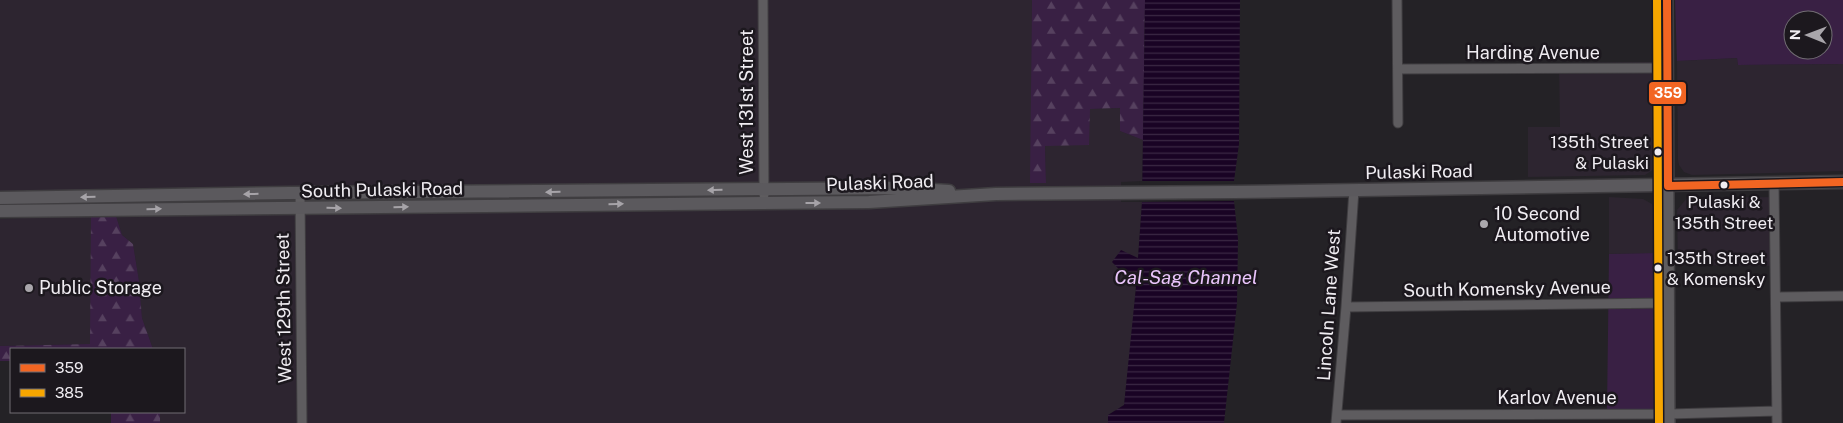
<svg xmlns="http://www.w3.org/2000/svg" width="1843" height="423" font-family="'Public Sans',sans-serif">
<defs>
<pattern id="forest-firs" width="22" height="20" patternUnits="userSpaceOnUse" patternTransform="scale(1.25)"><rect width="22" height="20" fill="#392044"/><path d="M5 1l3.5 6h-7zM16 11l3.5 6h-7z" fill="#56415f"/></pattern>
<pattern id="water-rules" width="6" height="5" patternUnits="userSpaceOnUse" patternTransform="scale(1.25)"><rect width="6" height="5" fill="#190324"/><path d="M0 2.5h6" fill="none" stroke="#3b2844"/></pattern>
</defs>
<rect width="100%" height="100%" fill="#242226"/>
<path fill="#2d2530" d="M0,0H1032L1031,183H1046L1045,145L1090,109L1121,108L1120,131L1143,140L1142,181L1121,182V202H1142L1132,337L1124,405L1108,415V423H160V412H184V349H153L142,318L139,281L133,244L122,235L116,216H91V344L0,346V219L70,216H65L64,191L0,192Z
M1737,58L1738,65L1843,64V171L1692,175L1684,172L1679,165L1678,160L1677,61Z
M1654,62V169L1645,175L1528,177V127H1560L1559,63Z
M1609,197L1643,199L1652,204L1656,212L1654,253L1609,254Z
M1779,197L1780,266L1678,265L1677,210L1687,198Z"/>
<path fill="#392044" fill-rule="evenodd" d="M1675,0H1843V64L1738,65L1737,58L1677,61ZM1793,20H1823V50H1793Z
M1654,253L1658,407L1651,410L1607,409L1609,254Z"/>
<path fill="url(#forest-firs)" d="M1032,0H1145L1143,140L1120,131V108L1090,109L1089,145L1045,146L1046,183H1030Z
M91,216H116L122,235L133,244L139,281L142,318L153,349H11V361H0V346L90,344Z
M111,412H160V423H111Z"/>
<path fill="url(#water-rules)" d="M1145,0H1240L1239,144L1234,181V201L1238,239L1237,303L1224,423H1108V415L1124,405L1136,287L1112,262L1121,250L1138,258L1142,202Z"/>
<path fill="#242226" d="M1140,181H1234V201L1139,202Z"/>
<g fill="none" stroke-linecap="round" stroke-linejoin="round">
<g stroke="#3f3d40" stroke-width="11">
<path id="minor" d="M763,0L764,195
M1397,0L1398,123
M1398,69L1667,68
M1774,184L1777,423
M300,193L302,423
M1776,297L1843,296
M1346,307L1669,303
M1337,415L1669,414L1777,411
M1336,423L1346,307L1354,190"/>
</g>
<g stroke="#3f3d40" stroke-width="14">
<path id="tertiary" d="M1667,0L1669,423"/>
</g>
<g stroke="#3f3d40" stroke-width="15">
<path id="secondary" d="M0,198L290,193L900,188L949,191
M0,211L869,202L996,194L1234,192L1843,182"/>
</g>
<use href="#minor" stroke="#5e5c5f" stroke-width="9"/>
<use href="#tertiary" stroke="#5e5c5f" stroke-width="11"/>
<use href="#secondary" stroke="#5b595d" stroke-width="12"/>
<g stroke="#1c181e" stroke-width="11">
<path id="bus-1" d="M1667,0L1668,186
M1668,186L1843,182"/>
</g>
<g stroke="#1c181e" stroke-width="11">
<path id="bus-2" d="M1657,0L1659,423"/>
</g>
<use href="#bus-1" stroke="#f26522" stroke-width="8"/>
<use href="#bus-2" stroke="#f7a600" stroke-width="8"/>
</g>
<defs><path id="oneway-solid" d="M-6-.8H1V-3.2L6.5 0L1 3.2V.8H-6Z" transform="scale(1.25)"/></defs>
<g fill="#a6a3a8">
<use href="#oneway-solid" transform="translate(715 190) rotate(179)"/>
<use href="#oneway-solid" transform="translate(553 192) rotate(179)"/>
<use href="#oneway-solid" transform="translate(251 194) rotate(179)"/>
<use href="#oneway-solid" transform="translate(88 197) rotate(179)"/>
<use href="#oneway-solid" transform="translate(813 203)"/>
<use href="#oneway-solid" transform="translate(616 204) rotate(-1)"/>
<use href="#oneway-solid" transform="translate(401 207) rotate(-1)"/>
<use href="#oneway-solid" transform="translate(334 208) rotate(1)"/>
<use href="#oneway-solid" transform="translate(154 209) rotate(-1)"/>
</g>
<g fill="#f0edf2" stroke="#1c181e" stroke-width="2">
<circle cx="1658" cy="152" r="4.5"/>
<circle cx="1724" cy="185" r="4.5"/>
<circle cx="1658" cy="268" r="4.5"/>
</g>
<g fill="#a9a6ab" stroke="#1c181e" stroke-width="2">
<circle cx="1484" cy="224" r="5"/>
<circle cx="29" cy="288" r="5"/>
</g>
<g text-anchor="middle" stroke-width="5" stroke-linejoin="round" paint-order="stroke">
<g font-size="17" fill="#f0edf2" stroke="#1c181e" text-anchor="end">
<text x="1649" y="148">135th Street<tspan x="1649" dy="21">&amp; Pulaski</tspan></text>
<text x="1724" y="208" text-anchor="middle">Pulaski &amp;<tspan x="1724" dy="21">135th Street</tspan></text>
<text x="1667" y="264" text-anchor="start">135th Street<tspan x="1667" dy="21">&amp; Komensky</tspan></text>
</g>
<g font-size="18" fill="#f0edf2" stroke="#1c181e">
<text x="1533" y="59">Harding Avenue</text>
<text transform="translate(747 102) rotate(-90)" y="6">West 131st Street</text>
<text transform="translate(1419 172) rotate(-1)" y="6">Pulaski Road</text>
<text transform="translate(880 183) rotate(-2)" y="6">Pulaski Road</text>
<text transform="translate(382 190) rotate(-1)" y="6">South Pulaski Road</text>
<text transform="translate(1507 289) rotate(-1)" y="6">South Komensky Avenue</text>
<text transform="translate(1329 305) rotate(-86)" y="6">Lincoln Lane West</text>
<text transform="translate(284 308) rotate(-91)" y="6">West 129th Street</text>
<text x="1557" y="404">Karlov Avenue</text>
</g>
<g font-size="18" fill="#f0edf2" stroke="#1c181e" text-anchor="start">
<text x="1494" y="220">10 Second<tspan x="1494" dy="21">Automotive</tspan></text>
<text x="39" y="294">Public Storage</text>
</g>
<g font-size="19" font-style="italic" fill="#eac5fc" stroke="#1c181e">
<text x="1186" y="284">Cal-Sag Channel</text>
</g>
</g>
<rect stroke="#1c181e" stroke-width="2" x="1648" y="81" width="39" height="24" rx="5" fill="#f26522"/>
<g font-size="14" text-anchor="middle" font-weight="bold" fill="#fff">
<text x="1668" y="98">359</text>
</g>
<rect x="10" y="348" width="175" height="65" fill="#1c181e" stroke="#716d73"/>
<rect x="20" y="364" width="25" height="8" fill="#f26522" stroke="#716d73"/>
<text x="55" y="373" font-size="15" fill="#f0edf2">359</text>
<rect x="20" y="389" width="25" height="8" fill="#f7a600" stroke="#716d73"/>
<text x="55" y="398" font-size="15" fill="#f0edf2">385</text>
<g transform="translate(1808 35) rotate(271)"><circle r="24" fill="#1c181e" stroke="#716d73"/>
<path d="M0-4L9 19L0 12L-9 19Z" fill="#a9a6ab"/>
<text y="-8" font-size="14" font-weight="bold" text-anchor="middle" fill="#f0edf2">N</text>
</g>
</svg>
